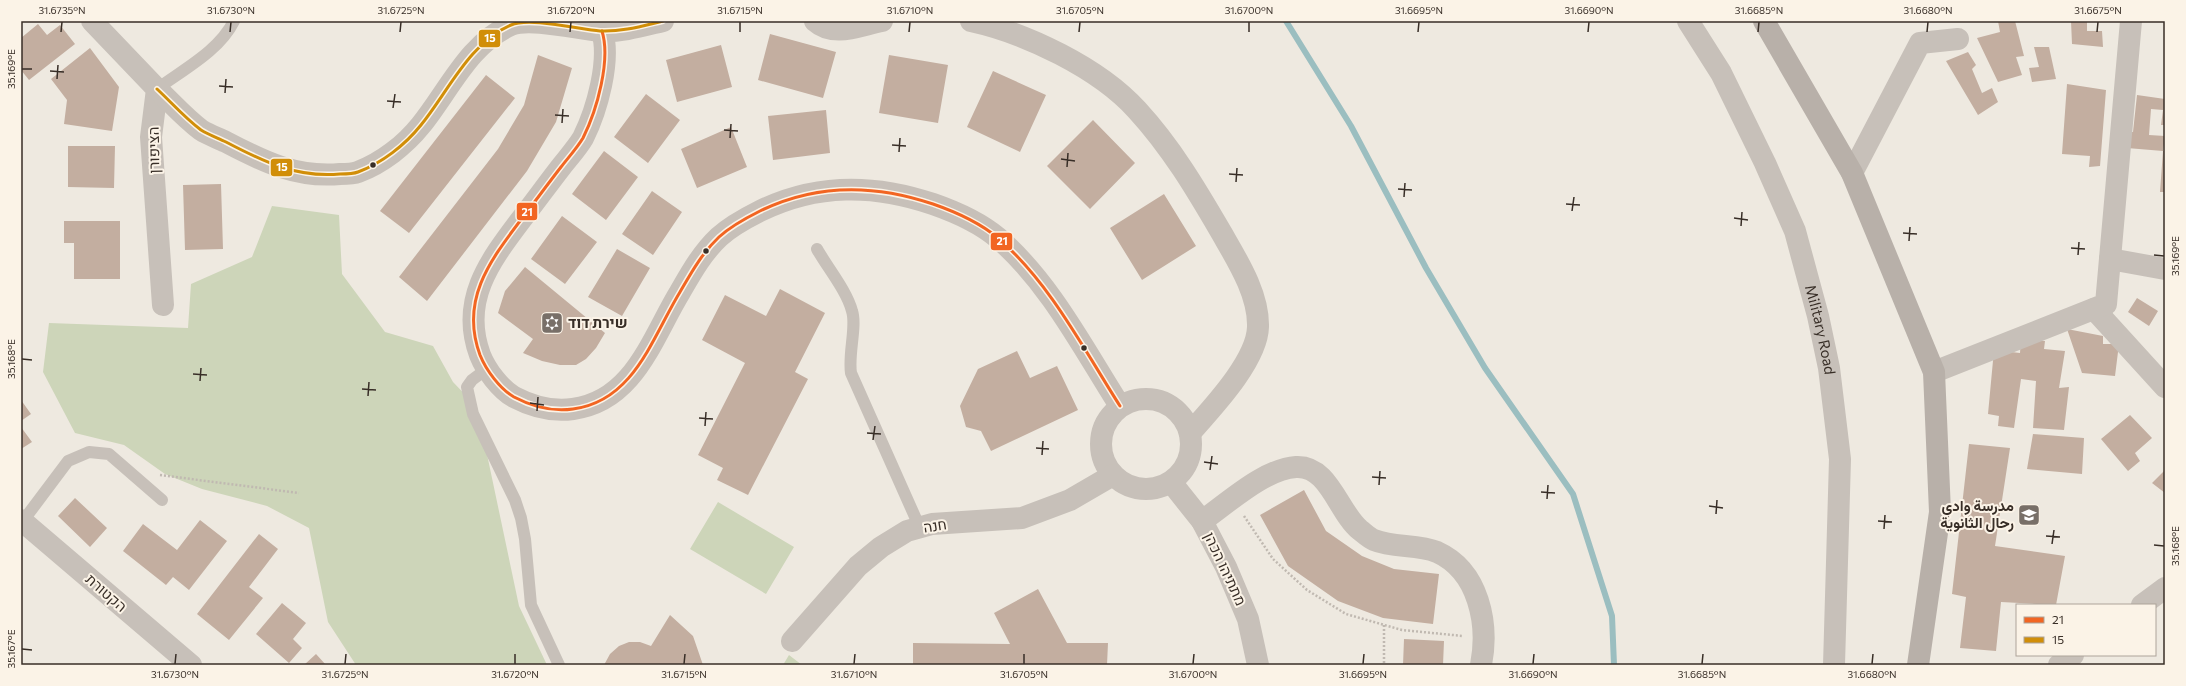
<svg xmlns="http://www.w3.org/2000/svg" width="2186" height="686" font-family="Commissioner,Vazirmatn,Heebo,sans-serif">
<rect width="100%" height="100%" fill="#eee9e0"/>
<path fill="#cdd5b9" d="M272,206L339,215L342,274L385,332L433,346L453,382L477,407L519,606L547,665H356L328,622L309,528L267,506L202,489L165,474L124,445L75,433L43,372L49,323L188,328L191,284L252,257Z
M718,502L794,547L766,594L690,549Z
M789,655L802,665H783Z"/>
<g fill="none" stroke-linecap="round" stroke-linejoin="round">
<path stroke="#9bbec0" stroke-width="6" d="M1286,21L1351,126L1426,268L1485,368L1573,494L1612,616L1614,665"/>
</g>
<path fill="#c3aea0" d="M1998,21H2015L2024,56L2016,57L2022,75L1998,82L1977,38L2000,32Z
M2071,21H2087V31H2102L2103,47L2072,44Z
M38,24L47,35L60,25L75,44L29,80L21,70V38Z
M770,34L836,52L823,98L758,80Z
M721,45L732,87L677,102L666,60Z
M2034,47H2049L2056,79L2032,82L2029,68L2039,67Z
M90,48L119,87L112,131L64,124L67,100L51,79Z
M1968,52L1976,65L1972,69L1982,93L1992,88L1998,102L1978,115L1946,61Z
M538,55L572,68L556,122L527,171L427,301L399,277L498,149L524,105Z
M889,55L948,65L938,123L879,113Z
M993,71L1046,95L1020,152L967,127Z
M486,75L515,98L409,233L380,211Z
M2067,84L2106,90L2100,166L2089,167L2090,156L2062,154Z
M646,94L680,120L648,163L614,137Z
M2137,95L2165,99V125H2161L2163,110L2151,109L2149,135L2165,136L2163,151L2127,148V132H2133Z
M826,110L830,153L773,160L768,116Z
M1093,120L1135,163L1090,209L1047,166Z
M731,127L747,167L697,188L681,149Z
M68,146H115L114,188L68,187Z
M604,151L638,177L606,220L572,194Z
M2163,151H2165V192H2160Z
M221,184L223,249L185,250L183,185Z
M652,191L682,212L653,255L622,234Z
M1164,194L1196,246L1142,280L1110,228Z
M562,216L597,242L565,284L531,259Z
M64,221H120V279H74V243H64Z
M617,249L650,268L622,316L588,297Z
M525,267L605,333L596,348L586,359L576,365H560L542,361L523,353L533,339L498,313L505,291Z
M780,289L825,313L795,372L808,379L748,495L717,480L723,468L698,455L745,363L702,340L725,295L766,316Z
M2137,298L2158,311L2149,326L2128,312Z
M2067,329L2103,336V344H2119L2115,376L2082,373Z
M2021,339L2045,341L2044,349L2065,351L2059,388L2069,387L2064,430L2033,428L2036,381L2021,379L2014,428L1998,426L1999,416L1988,414L1994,350L2020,353Z
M1017,351L1030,378L1057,366L1078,410L991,451L981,431L966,427L960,406L978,369Z
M21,400L31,414L21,421Z
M2130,415L2152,438L2135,453L2140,461L2128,471L2101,439Z
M21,427L32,442L21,449Z
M2033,434L2084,438L2082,474L2027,469Z
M1969,444L2010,448L1995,546L2065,556L2056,605L2001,602L1996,651L1960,648L1966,597L1952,594Z
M2165,470V493L2152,483Z
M1304,490L1326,531L1362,556L1394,569L1439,574L1433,624L1383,618L1338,601L1288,566L1260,515Z
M75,498L107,528L90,547L58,516Z
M200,520L227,541L189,590L173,577L166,585L123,551L143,524L177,550Z
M259,534L278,549L249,587L263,598L229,640L197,614Z
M1038,589L1067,643H1108L1107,665H913V643L1010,644L994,613Z
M282,603L306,623L293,639L302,648L289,663L256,634Z
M670,615L693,636L703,665H604L610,654L619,646L629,642H640L651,646Z
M1404,639L1444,641L1443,665H1403Z
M316,654L326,665H304Z"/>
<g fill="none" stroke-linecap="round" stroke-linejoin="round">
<path stroke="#c0b9b1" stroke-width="2.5" stroke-dasharray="2 2" stroke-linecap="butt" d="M160,475L299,493
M1244,516L1273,559L1307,590L1346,614L1402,630L1463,636
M1384,625V665"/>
<path stroke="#c7c0b9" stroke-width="12" d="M157,89C184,69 219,51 234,21
M817,249C827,267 847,291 852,311C857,326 848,354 851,373L920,528
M488,368L472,380L467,387L473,414L515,500L521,518L525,539L531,605L559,665
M23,521L68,461L89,452L109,454L162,500"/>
<g stroke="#c7c0b9" stroke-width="22">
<path d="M92,21L157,89L151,137L163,305"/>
<path d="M815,21C834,38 860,25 882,21"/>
<path d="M971,21C1026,33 1099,68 1137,110C1171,147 1196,189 1221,232C1237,260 1259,294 1258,327C1257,361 1212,408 1190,433"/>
<path id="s1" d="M1688,21L1721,73L1765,163L1795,231L1818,316L1829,368L1840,459L1834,665"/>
<path d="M602,31C611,60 597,110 583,138C577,148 568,158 561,167C547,185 534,203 520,221C489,262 460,301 480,355C486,370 500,389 514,397C533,407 552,412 573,409C634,401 652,338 680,292C691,273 702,253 719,237C731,226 746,218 760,211C817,183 874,184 933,204C956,212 979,222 998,238C1050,283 1083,348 1120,406"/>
<path d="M157,89C171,102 185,118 201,130C209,135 218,138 226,142C264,162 297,178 340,174C346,174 353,174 358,172C382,163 405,145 421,125C448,92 469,43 511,25C529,17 578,29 600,31C622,32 642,26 663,21"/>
<path d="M1852,173L1920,43L1958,39"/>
<path d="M2110,259L2165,269"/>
<path d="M2094,309L2165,387"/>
<path d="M1934,372L2106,304L2131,21"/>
<circle cx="1146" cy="444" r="45"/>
<path d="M1171,482L1202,521L1226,567L1248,619L1258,665"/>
<path d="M21,520L191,665"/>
<path d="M1202,521C1228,503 1264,469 1296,467C1329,465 1338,512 1360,530C1364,533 1369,538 1374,540C1393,548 1418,544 1437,552C1479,571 1489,624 1481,665"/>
<path d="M2142,605L2165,588"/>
<path d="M792,641L858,566L881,547L907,531L932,524L1022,518L1070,500L1113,475"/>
<path d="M2059,665L2073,655"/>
</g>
<path stroke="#b8b0a9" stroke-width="22" d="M1764,21L1852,173L1934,372L1940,512L1918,665"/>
<g stroke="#fbf3e7" stroke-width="6">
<path id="bus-1" d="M602,31C611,60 597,110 583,138C577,148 568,158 561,167C547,185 534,203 520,221C489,262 460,301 480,355C486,370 500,389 514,397C533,407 552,412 573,409C634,401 652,338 680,292C691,273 702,253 719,237C731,226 746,218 760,211C817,183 874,184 933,204C956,212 979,222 998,238C1050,283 1083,348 1120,406"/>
</g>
<g stroke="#fbf3e7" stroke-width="6">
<path id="bus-2" d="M157,89C171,102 185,118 201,130C209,135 218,138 226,142C264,162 297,178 340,174C346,174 353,174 358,172C382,163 405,145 421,125C448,92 469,43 511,25C529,17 578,29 600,31C622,32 642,26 663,21"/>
</g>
<use href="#bus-1" stroke="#f26522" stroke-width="3"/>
<use href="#bus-2" stroke="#d18e08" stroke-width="3"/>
</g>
<path fill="none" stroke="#382e27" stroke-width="1.5" d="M61,32L62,22M230,32L231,22M400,32L401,22M570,32L571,22M740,32V22M909,32L910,22M1079,32L1080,22M1249,32V22M1418,32L1419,22M1588,32L1589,22M1758,32L1759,22M1927,32L1928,22M2097,32L2098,22M22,69H32M50,71L64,72M57,79L58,65M219,86L233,87M225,93L226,79M387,101L401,102M393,108L395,94M555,115L569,116M562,123L563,109M724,130L738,131M730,138L731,124M892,145L906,146M899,152L900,138M1061,159L1075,161M1067,167L1068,153M1229,174L1243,175M1236,182L1237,168M1398,189L1412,190M1404,197L1405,183M1566,204L1580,205M1572,211L1574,197M1734,218L1748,220M1741,226L1742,212M1903,233L1917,234M1909,241L1910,227M2071,248L2085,249M2078,255L2079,242M2154,255L2164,256M22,359L32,360M193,374L207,375M200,381L201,368M362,389L376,390M368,396L369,382M530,403L544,405M537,411L538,397M699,418L713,419M705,426L706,412M867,433L881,434M873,440L875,426M1036,448L1049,449M1042,455L1043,441M1204,462L1218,464M1210,470L1212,456M1372,477L1386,478M1379,485L1380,471M1541,492L1555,493M1547,499L1548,485M1709,506L1723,508M1716,514L1717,500M1878,521L1892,522M1884,529L1885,515M2046,536L2060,537M2052,544L2054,530M2154,545L2164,546M22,649L32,650M175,664L176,654M345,664L346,654M515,664V654M684,664L685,654M854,664L855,654M1024,664V654M1193,664L1194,654M1363,664L1364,654M1533,664L1534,654M1702,664L1703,654M1872,664L1873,654"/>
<defs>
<g id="synagogue-square" transform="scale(1.15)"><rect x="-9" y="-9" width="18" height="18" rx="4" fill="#786f68" stroke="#fbf3e7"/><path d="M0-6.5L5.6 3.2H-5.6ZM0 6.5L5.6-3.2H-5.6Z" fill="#fff"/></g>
<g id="school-square" transform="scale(1.15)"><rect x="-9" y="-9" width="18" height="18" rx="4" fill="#786f68" stroke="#fbf3e7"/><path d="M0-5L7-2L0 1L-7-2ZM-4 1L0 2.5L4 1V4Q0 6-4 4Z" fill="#fff"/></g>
</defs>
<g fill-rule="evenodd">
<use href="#synagogue-square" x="552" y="323"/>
<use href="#school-square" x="2029" y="515"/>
</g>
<g fill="#382e27" stroke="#fbf3e7" stroke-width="1.5">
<circle cx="373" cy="165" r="3.5"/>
<circle cx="706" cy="251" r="3.5"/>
<circle cx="1084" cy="348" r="3.5"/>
</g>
<g text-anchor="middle" stroke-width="4" stroke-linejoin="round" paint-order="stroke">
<g font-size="15" fill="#382e27" stroke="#fbf3e7">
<text transform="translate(154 150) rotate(-91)" y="5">הציפורן</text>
<text dy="5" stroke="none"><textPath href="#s1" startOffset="338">Military Road</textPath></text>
<text transform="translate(935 526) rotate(-9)" y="5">חנה</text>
<text transform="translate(1225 569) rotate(65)" y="5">מתתיהו הכהן</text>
<text transform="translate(106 593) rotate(41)" y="5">הקטורת</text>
</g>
<g font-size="15" font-weight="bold" fill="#382e27" stroke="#fbf3e7" text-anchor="start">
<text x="568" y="328">שירת דוד</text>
<text x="2014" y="511" text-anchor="end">مدرسة وادي<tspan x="2014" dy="17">رحال الثانوية</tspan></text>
</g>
</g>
<g stroke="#fbf3e7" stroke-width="1.5">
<rect x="478" y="29" width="23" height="19" rx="4" fill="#d18e08"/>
<rect x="270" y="158" width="23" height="19" rx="4" fill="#d18e08"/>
<rect x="516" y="202" width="22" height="19" rx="4" fill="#f26522"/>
<rect x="990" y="232" width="23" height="19" rx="4" fill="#f26522"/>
</g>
<g font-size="11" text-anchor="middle" font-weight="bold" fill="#fff">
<text x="490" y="42">15</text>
<text x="282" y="171">15</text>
<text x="527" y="216">21</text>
<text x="1002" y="245">21</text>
</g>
<rect width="2186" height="686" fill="none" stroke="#fbf3e7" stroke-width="44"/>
<rect x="2016" y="604" width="140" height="52" fill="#fbf3e7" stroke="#ada49a"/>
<rect x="2024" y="617" width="20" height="6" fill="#f26522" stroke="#ada49a"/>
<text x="2052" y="624" font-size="12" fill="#382e27">21</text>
<rect x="2024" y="637" width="20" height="6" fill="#d18e08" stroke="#ada49a"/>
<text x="2052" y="644" font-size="12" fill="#382e27">15</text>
<rect x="22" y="22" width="2142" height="642" fill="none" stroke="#382e27" stroke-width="1.5"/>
<g font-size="10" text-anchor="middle" fill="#382e27">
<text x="62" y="14">31.6735°N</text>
<text x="231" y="14">31.6730°N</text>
<text x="401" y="14">31.6725°N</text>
<text x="571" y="14">31.6720°N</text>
<text x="740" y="14">31.6715°N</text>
<text x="910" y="14">31.6710°N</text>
<text x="1080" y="14">31.6705°N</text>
<text x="1249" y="14">31.6700°N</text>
<text x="1419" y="14">31.6695°N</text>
<text x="1589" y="14">31.6690°N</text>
<text x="1759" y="14">31.6685°N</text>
<text x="1928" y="14">31.6680°N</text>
<text x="2098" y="14">31.6675°N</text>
<text transform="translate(11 69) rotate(-90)" y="4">35.169°E</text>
<text transform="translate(2175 256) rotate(-90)" y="4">35.169°E</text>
<text transform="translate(11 359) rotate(-90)" y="4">35.168°E</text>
<text transform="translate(2175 546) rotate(-90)" y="4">35.168°E</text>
<text transform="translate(11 649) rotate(-90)" y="4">35.167°E</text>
<text x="175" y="678">31.6730°N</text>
<text x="345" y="678">31.6725°N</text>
<text x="515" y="678">31.6720°N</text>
<text x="684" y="678">31.6715°N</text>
<text x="854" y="678">31.6710°N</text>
<text x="1024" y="678">31.6705°N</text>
<text x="1193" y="678">31.6700°N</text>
<text x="1363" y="678">31.6695°N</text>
<text x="1533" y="678">31.6690°N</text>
<text x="1702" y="678">31.6685°N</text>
<text x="1872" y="678">31.6680°N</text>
</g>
</svg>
